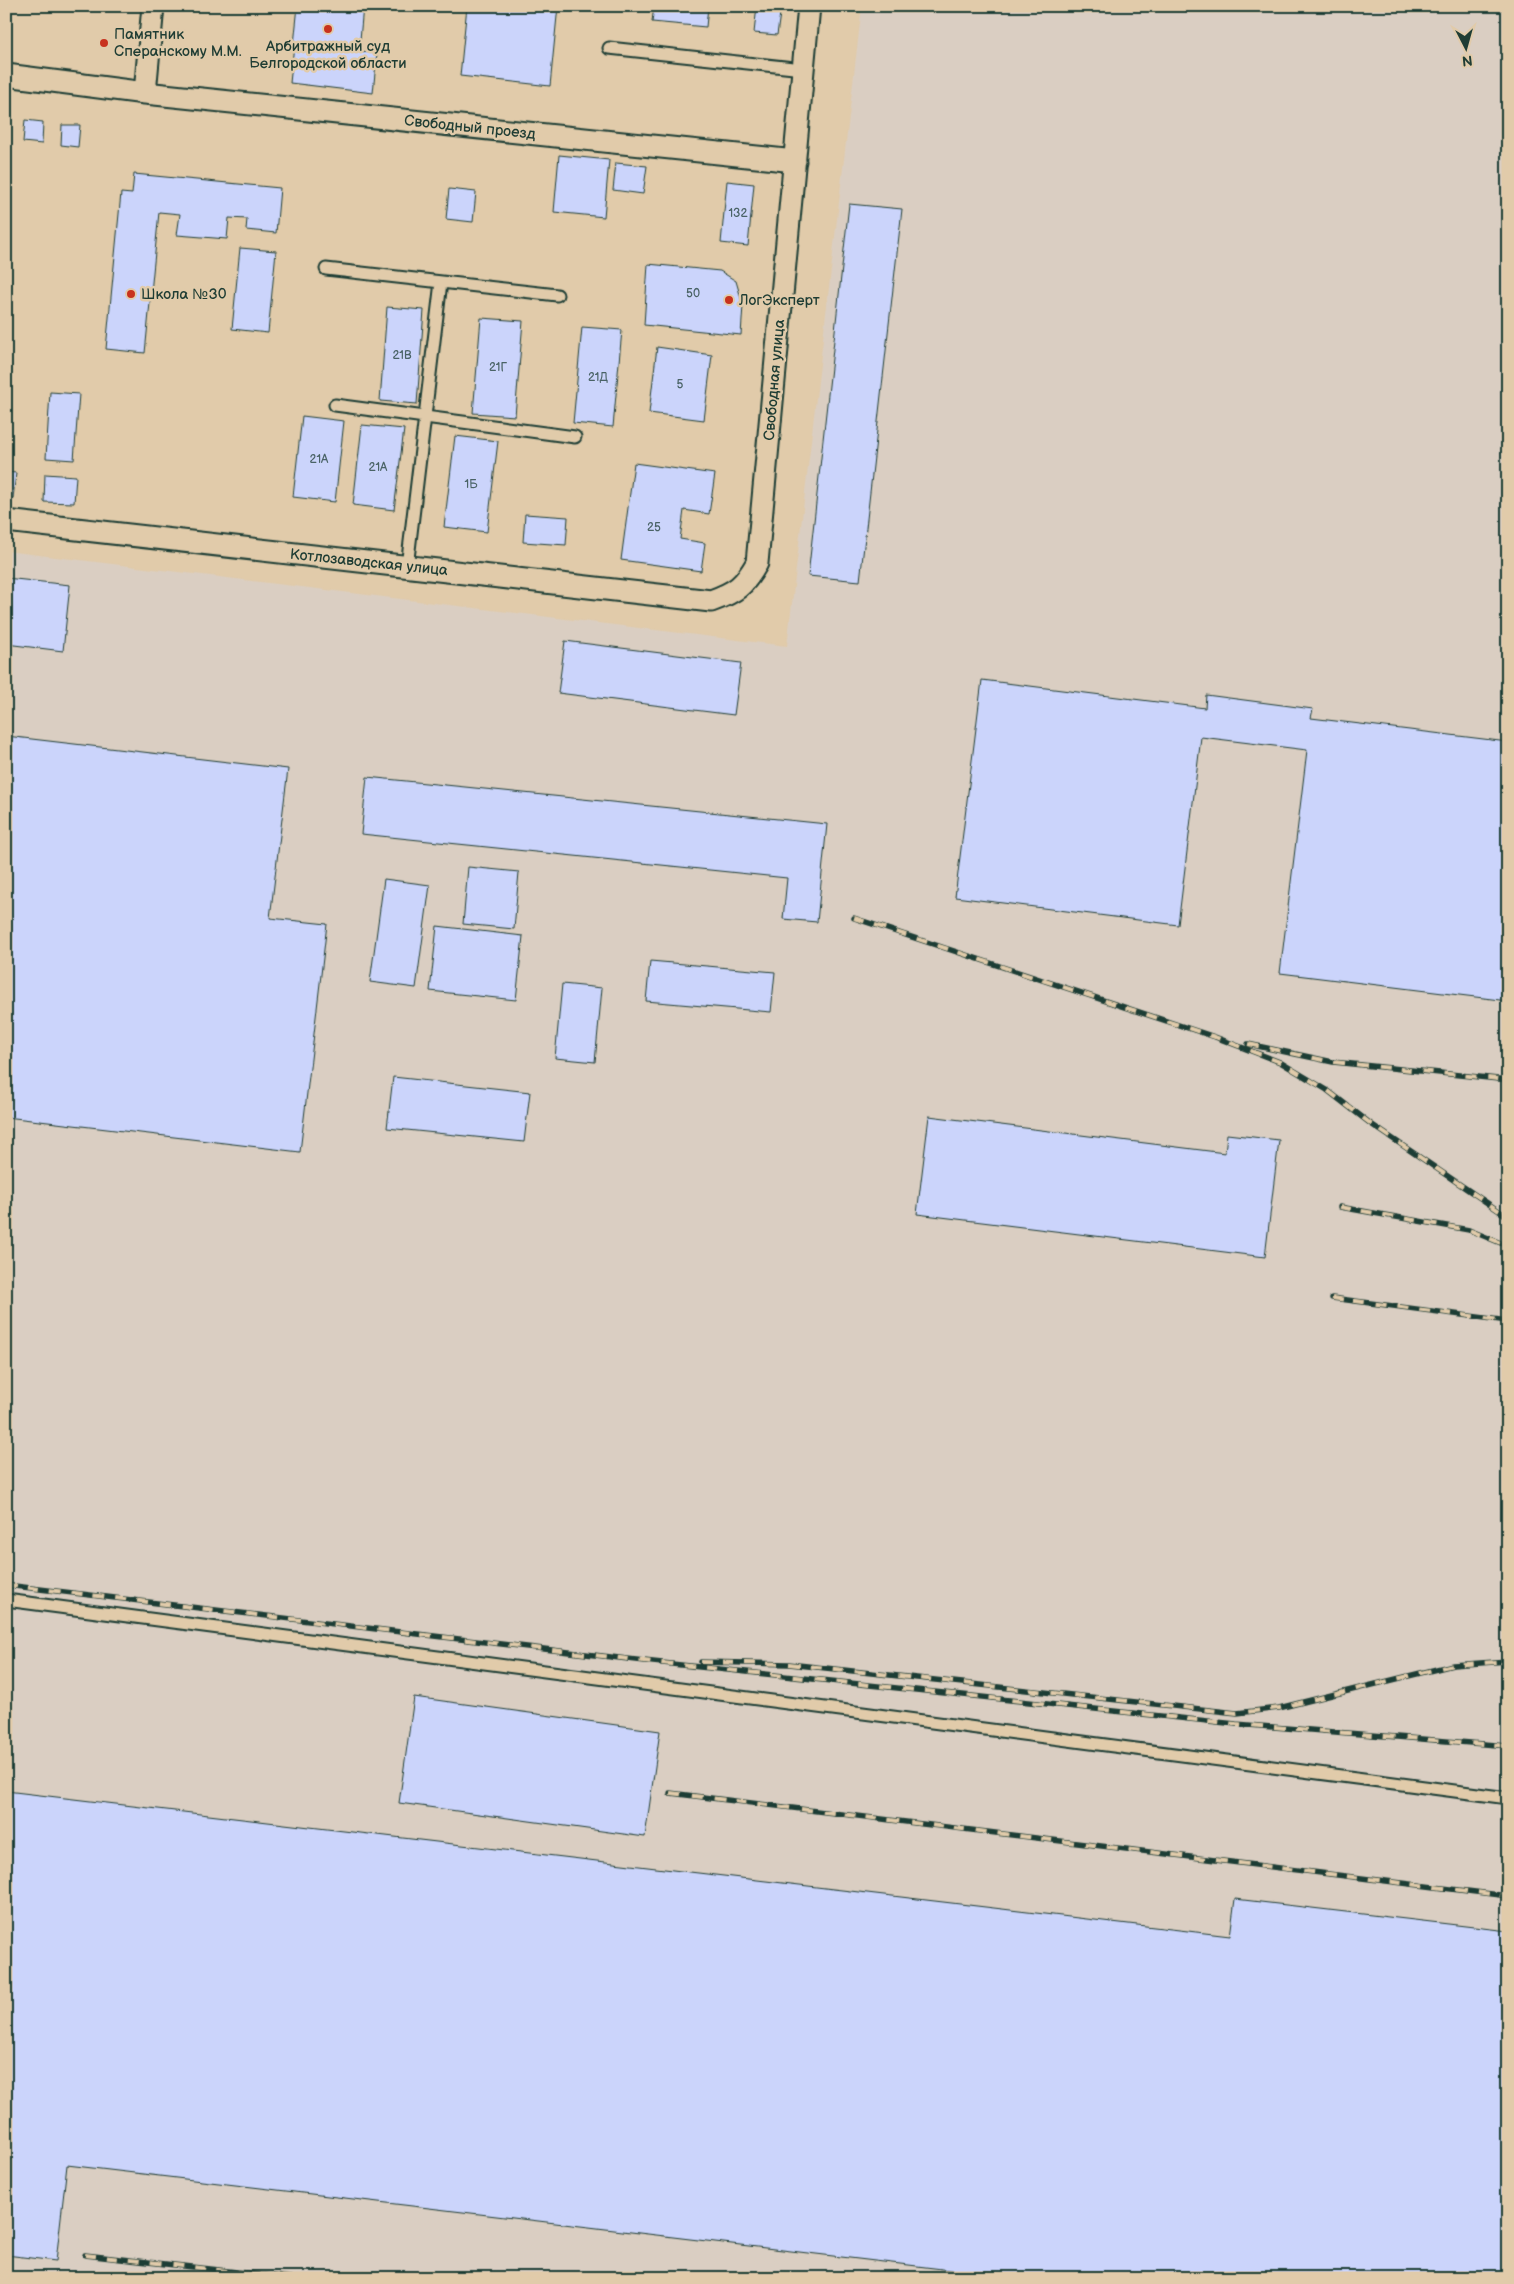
<svg xmlns="http://www.w3.org/2000/svg" width="1514" height="2284" font-family="'Balsamiq Sans',sans-serif">
<rect width="100%" height="100%" fill="#e1cbaa"/>
<filter id="ink" filterUnits="userSpaceOnUse"><feTurbulence type="fractalNoise" baseFrequency=".02" numOctaves="2"/><feDisplacementMap in="SourceGraphic" scale="10" xChannelSelector="R" yChannelSelector="G"/><feConvolveMatrix kernelMatrix="1 2 1 2 8 2 1 2 1" color-interpolation-filters="sRGB"/></filter>
<g filter="url(#ink)">
<path fill="#dacec2" d="M862,6H1508V2278H6V551L787,646Z"/>
<path fill="#cbd4fb" stroke="#1f3d34" d="M298,6H363L359,51L377,53L373,93L290,83Z
M467,6H558L550,86L460,76Z
M654,6H708L706,27L652,22Z
M757,6H781L777,35L754,33Z
M1480,6H1502V10L1480,9Z
M25,120L43,122L42,144L23,142Z
M62,125H80L78,147L61,145Z
M559,155L609,160L604,217L554,212Z
M616,163L647,166L643,194L613,190Z
M134,174L280,188L276,233L246,230L247,219L229,218L227,239L177,235L180,214L159,212L145,353L106,349L121,193L132,194Z
M727,181L754,184L748,246L721,243Z
M449,189L476,192L473,222L446,219Z
M849,204L902,209L860,581L808,576Z
M240,248L276,251L268,333L232,329Z
M648,264L720,271L736,281L743,305L741,335L644,325Z
M387,307L424,310L417,404L380,401Z
M481,318L523,321L515,416L473,413Z
M582,327L622,330L613,427L573,423Z
M657,347L712,355L704,420L649,413Z
M50,392L79,394L74,460L46,458Z
M302,416L344,421L335,502L293,497Z
M362,425L404,429L394,510L353,505Z
M455,436L498,441L487,532L444,527Z
M634,463L715,474L709,514L684,510L680,539L705,543L701,571L621,560Z
M6,472L16,473L13,498L6,497Z
M45,474L76,476L74,503L44,502Z
M525,514L568,517L566,545L523,542Z
M6,578L70,585L63,651L6,644Z
M565,641L741,663L734,715L558,693Z
M982,680L1205,708L1206,695L1313,709L1311,718L1508,742V1001L1280,973L1307,750L1201,737L1178,925L955,897Z
M6,736L288,769L270,918L327,924L300,1152L6,1117Z
M367,777L827,824L817,922L783,919L787,878L361,834Z
M468,867L519,872L514,929L463,924Z
M384,879L430,885L416,988L370,982Z
M437,926L523,936L516,1000L430,991Z
M650,961L775,972L771,1012L646,1001Z
M562,984L602,988L595,1062L555,1058Z
M393,1077L530,1092L524,1142L387,1128Z
M929,1116L1225,1153L1227,1134L1279,1140L1265,1257L917,1214Z
M414,1697L660,1731L645,1837L399,1803Z
M6,1791L1230,1936L1235,1899L1508,1931V2278H1018L67,2165L56,2261L6,2255Z"/>
<g fill="none" stroke-linecap="round" stroke-linejoin="round">
<g stroke="#1f3d34" stroke-width="15">
<path id="lane" d="M609,48L803,69
M326,269L557,295
M335,405L575,437
M407,567L441,282
M6,1600L1508,1798"/>
</g>
<g stroke="#1f3d34" stroke-width="25">
<path id="street" d="M6,75L145,93L795,161
M145,93L153,6
M6,521L711,601C736,592 744,586 757,563L809,6"/>
</g>
<use href="#lane" stroke="#e1cbaa" stroke-width="11"/>
<use href="#street" stroke="#e1cbaa" stroke-width="21"/>
<g stroke="#1f3d34" stroke-width="5.5">
<path id="rail" d="M854,918L1215,1037L1280,1062L1327,1090L1371,1124L1508,1217
M1248,1044L1333,1062L1508,1080
M1340,1207L1469,1230L1508,1246
M1332,1298L1508,1321
M6,1585L653,1662L1236,1724L1508,1746
M701,1662L789,1664L1237,1713L1279,1708L1453,1665L1508,1661
M670,1793L1508,1896
M85,2255L291,2278"/>
</g>
<use href="#rail" stroke="#e1cbaa" stroke-width="4" stroke-dasharray="11" stroke-linecap="butt"/>
</g>
</g>
<g fill="#c8321e" stroke="#e1cbaa" stroke-width="2">
<circle cx="328" cy="29" r="5"/>
<circle cx="104" cy="43" r="5"/>
<circle cx="131" cy="294" r="5"/>
<circle cx="729" cy="300" r="5"/>
</g>
<g text-anchor="middle" stroke-width="5" stroke-linejoin="round" paint-order="stroke">
<g font-size="12" fill="#4a6366">
<text x="738" y="217">132</text>
<text x="693" y="297">50</text>
<text x="402" y="359">21В</text>
<text x="498" y="371">21Г</text>
<text x="598" y="381">21Д</text>
<text x="680" y="388">5</text>
<text x="319" y="463">21А</text>
<text x="378" y="471">21А</text>
<text x="471" y="488">1Б</text>
<text x="654" y="531">25</text>
</g>
<g font-size="15" fill="#1f3d34" stroke="#e1cbaa" text-anchor="start">
<text x="114" y="39">Памятник<tspan x="114" dy="17">Сперанскому М.М.</tspan></text>
<text x="328" y="51" text-anchor="middle">Арбитражный суд<tspan x="328" dy="17">Белгородской области</tspan></text>
<text x="141" y="299">Школа №30</text>
<text x="739" y="305">ЛогЭксперт</text>
</g>
<g font-size="15" fill="#1f3d34" stroke="#e1cbaa">
<text transform="translate(470 127) rotate(6)" y="5">Свободный проезд</text>
<text transform="translate(774 380) rotate(-85)" y="5">Свободная улица</text>
<text transform="translate(369 562) rotate(6)" y="5">Котлозаводская улица</text>
</g>
</g>
<rect width="1514" height="2284" fill="none" stroke="#e1cbaa" stroke-width="25"/>
<rect x="12" y="12" width="1489" height="2259" fill="none" stroke="#1f3d34" stroke-width="2" filter="url(#ink)"/>
<g transform="translate(1466 48) rotate(174)" stroke="#e1cbaa" stroke-width="4" paint-order="stroke">
<path d="M0-4L9 19L0 12L-9 19Z" fill="#1f3d34"/>
<text y="-8" font-size="14" font-weight="bold" text-anchor="middle" fill="#1f3d34">N</text>
</g>
</svg>
